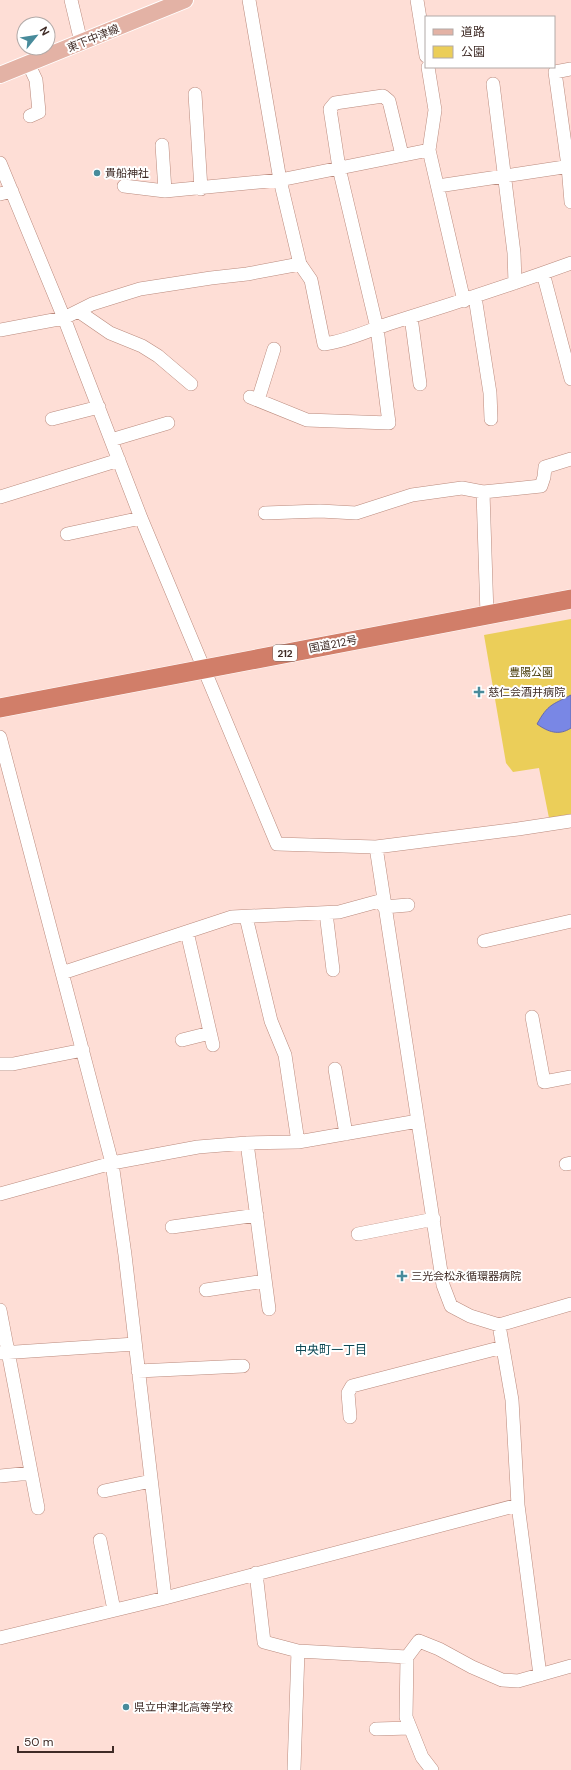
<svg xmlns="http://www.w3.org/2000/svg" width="571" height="1770" font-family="'DM Sans','Noto Sans JP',sans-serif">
<rect width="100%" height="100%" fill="#feded6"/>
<path fill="#ebce59" d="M571,619V814L549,818L539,768L513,772L506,763L484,635Z"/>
<path fill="#7987e5" stroke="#686bac" d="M571,695V728C559,736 548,732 537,724C548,704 552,705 571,695Z"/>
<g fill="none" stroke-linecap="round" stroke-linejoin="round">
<g stroke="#ba8a7d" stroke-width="14">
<path id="minor" d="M71,0L81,42
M249,0L280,180L300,264L311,280L324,344C347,341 367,331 388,324C450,305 510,285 571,263
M417,0L426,56
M28,63L36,80L39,112L30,116
M428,67L435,110L429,150L464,301
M571,69L555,72L568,166L571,202
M493,84L514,253L515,283
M195,94L201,189
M162,145L165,191
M0,163L64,318L141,518L277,844L376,847L518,829L571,821
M124,186L165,191L280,180L429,150
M438,186L571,166
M0,194L12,191
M543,273L571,379
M475,297L490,393L491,419
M78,311L110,333L142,346L158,356L191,384
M411,317L420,384
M0,330L64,318L92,304L140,289L211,278L247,274L300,264
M250,397L307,420L389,423L377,328L339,168L330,109L335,103L383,96L389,101L402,155
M258,400L274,349
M52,419L99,407
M111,440L168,423
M0,497L119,460
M265,513L320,511L356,513L412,495L462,488L483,492
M67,534L141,518
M487,615L483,492L541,486L544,477L545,467L571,459
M0,737L112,1163L125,1255L165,1598
M376,847L443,1285L451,1306L470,1316L499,1325L571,1304
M384,907L408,905
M326,913L333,970
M246,917L271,1021L285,1055L298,1142
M187,932L213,1045
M484,941L571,921
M62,973L232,917L339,912L383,900
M532,1017L544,1082L571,1077
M182,1040L210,1033
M0,1064H13L83,1050
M335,1069L346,1134
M247,1143L269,1309
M566,1164L571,1163
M0,1194L112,1163L198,1147L247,1143L298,1142L418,1121
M172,1227L257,1215
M358,1234L434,1219
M206,1290L265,1281
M0,1310L38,1508
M499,1325L512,1400L518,1505L540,1675
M1,1353L135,1344
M138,1371L243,1366
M350,1417L348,1393L352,1386L503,1347
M0,1476L31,1473
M104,1491L151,1481
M100,1540L114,1610
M256,1573L264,1642L298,1651L407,1657
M0,1638L165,1598L518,1505
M376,1729L410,1728
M294,1769L298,1651
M432,1770L422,1757L406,1717L407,1657L419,1641L439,1649L472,1667L502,1680L518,1681L571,1666"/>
</g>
<g stroke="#fff" stroke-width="18">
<path id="major" d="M0,75L185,0"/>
</g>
<g stroke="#fff" stroke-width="20">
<path id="highway" d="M0,708L571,599"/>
</g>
<use href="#minor" stroke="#fff" stroke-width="13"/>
<use href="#major" stroke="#e3b2a5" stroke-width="16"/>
<use href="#highway" stroke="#d17e69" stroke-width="19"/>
</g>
<g fill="#488b9b" stroke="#fff" stroke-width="1.5">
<circle cx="97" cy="173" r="4"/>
<path d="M477 686h4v4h4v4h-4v4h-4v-4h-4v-4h4z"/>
<path d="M400 1270h4v4h4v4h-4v4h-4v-4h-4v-4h4z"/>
<circle cx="126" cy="1707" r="4"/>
</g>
<g text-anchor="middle" stroke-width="4" stroke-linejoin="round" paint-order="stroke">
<rect fill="#fff" stroke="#796b67" stroke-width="1" x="273" y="645" width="24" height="16" rx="3"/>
<g font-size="10" font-weight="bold" fill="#3f2b26">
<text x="285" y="657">212</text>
</g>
<g font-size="11" fill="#3f2b26" stroke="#fff">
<text transform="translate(93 38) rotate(-22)" y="4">東下中津線</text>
<text transform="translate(333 644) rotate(-11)" y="4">国道212号</text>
</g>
<g font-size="11" fill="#3f2b26" stroke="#fff" text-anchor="start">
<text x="105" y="177">貴船神社</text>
<text x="488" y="696">慈仁会酒井病院</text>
<text x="411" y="1280">三光会松永循環器病院</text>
<text x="134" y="1711">県立中津北高等学校</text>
</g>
<g font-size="11" fill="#4a3e0b" stroke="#fff">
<text x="531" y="676">豊陽公園</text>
</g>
<g font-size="12" fill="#0d4854" stroke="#fff">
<text x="331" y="1354">中央町一丁目</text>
</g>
</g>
<rect x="425" y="16" width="130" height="52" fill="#ffffff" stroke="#b2aaa8"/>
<rect x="433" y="29" width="20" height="6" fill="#e3b2a5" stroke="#b2aaa8"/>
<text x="461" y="36" font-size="12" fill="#3f2b26">道路</text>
<rect x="433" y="46" width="20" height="12" fill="#ebce59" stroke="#b2aaa8"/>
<text x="461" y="56" font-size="12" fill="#3f2b26">公園</text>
<g transform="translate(36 36) rotate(60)"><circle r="19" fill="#ffffff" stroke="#b2aaa8"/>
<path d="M0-3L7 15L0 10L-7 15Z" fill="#488b9b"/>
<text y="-6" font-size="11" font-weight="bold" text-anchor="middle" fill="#3f2b26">N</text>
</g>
<path d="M18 1746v6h95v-6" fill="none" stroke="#3f2b26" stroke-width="2"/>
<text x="24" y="1746" font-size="12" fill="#3f2b26" stroke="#ffffff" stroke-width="3" paint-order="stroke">50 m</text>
</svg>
